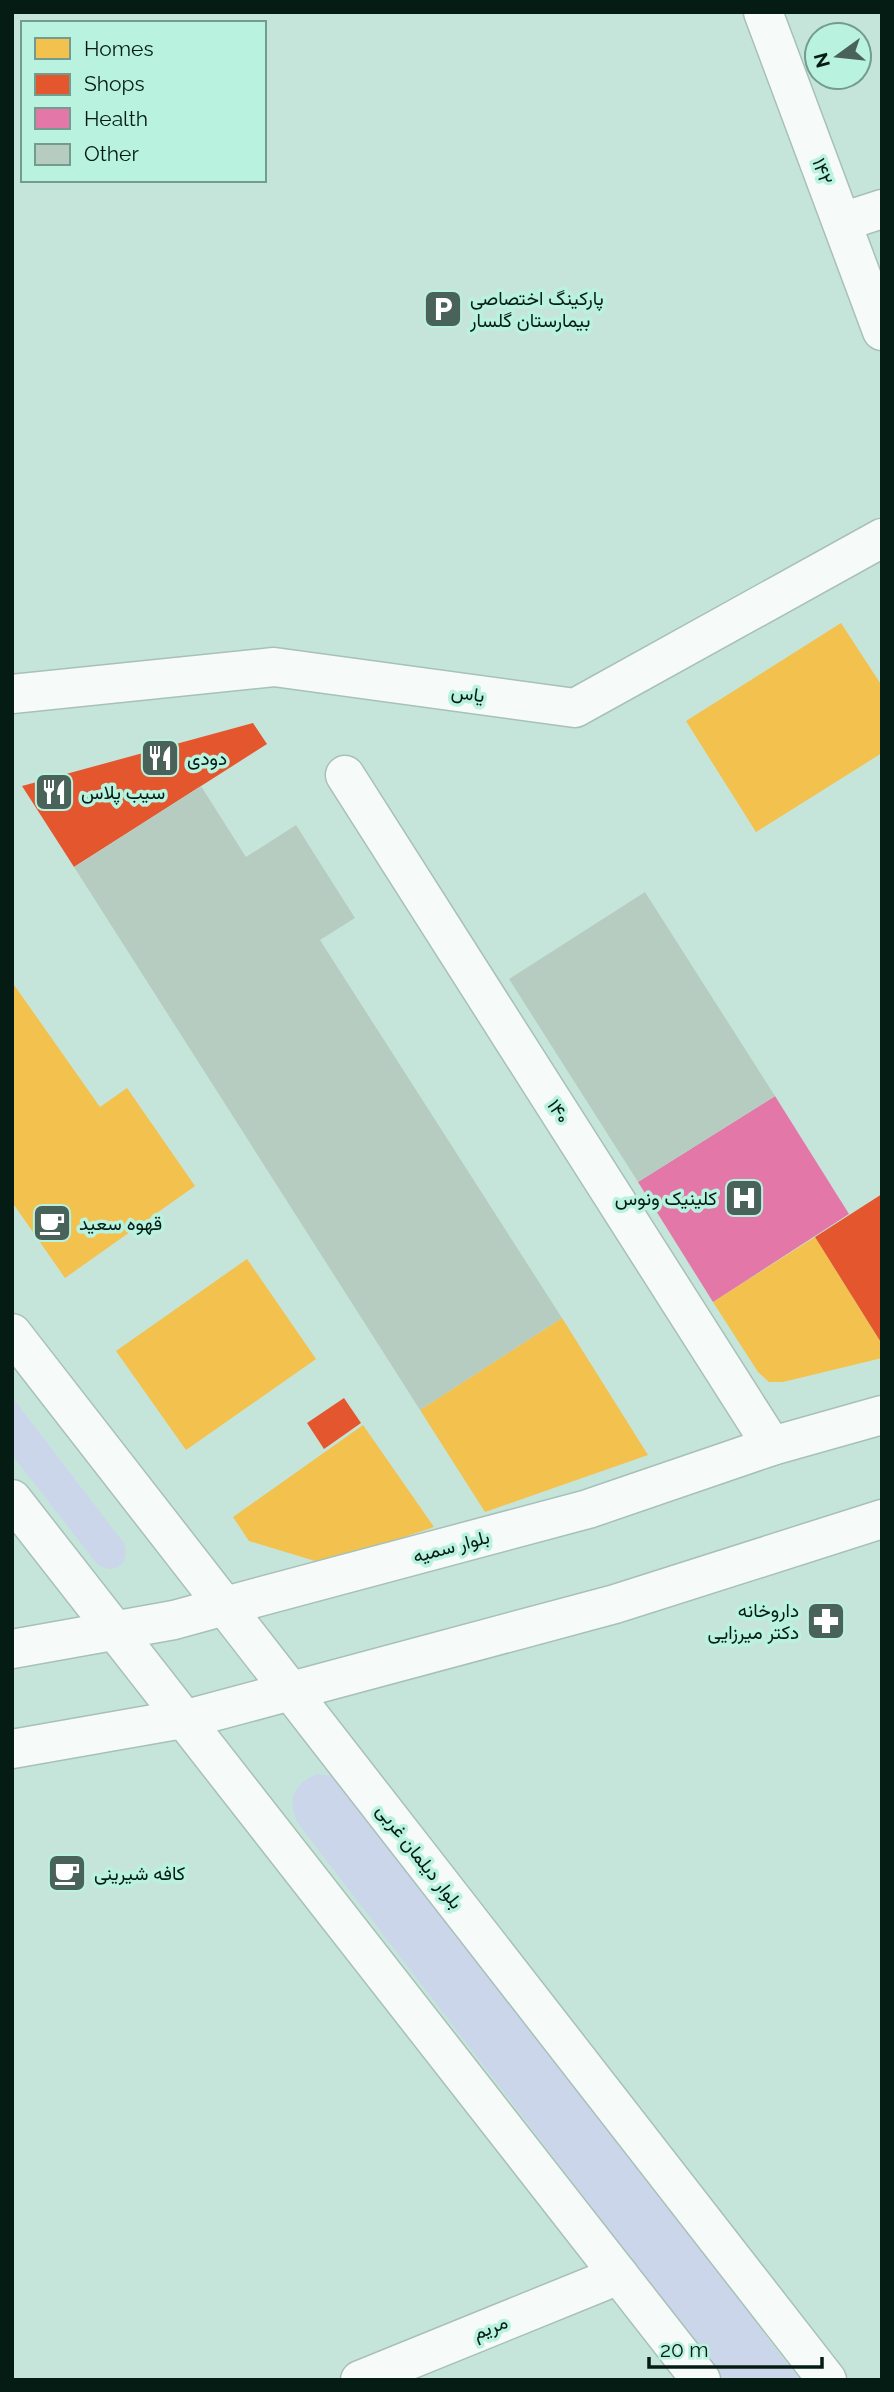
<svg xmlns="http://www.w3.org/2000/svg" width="894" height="2392" font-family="Raleway,Vazirmatn,sans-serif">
<rect width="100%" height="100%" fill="#c6e5da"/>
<path fill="#ccd6ea" d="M12,1397L124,1543C131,1563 115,1577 97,1564L12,1455Z
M317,1774L332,1776L345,1786L800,2380H724L297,1822C287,1799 293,1784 317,1774Z"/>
<path fill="#f2c14e" d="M841,623L882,686V753L756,832L686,721Z
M12,982L100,1107L127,1088L195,1186L65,1278L12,1202Z
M815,1237L882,1344V1358L783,1382H769L758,1372L713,1302Z
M247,1259L316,1359L186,1450L116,1351Z
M562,1318L648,1455L485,1512L420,1410Z
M363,1425L434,1527L325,1564L249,1541L233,1517Z"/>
<path fill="#e4572e" d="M253,723L267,744L74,867L22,786Z
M882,1194V1344L815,1237Z
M344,1398L361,1423L324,1449L307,1423Z"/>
<path fill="#e377a8" d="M775,1096L849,1214L713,1302L638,1182Z"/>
<path fill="#b7ccc1" d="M201,786L246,857L296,825L355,918L320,940L562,1318L420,1410L74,867Z
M645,892L775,1096L638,1182L509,979Z"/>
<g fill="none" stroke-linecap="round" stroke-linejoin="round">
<g stroke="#a8c0b8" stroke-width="41">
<path id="minor" d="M763,12L882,331
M842,222L882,209
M12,694L274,667L575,708L882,538
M345,775L772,1446
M360,2380L619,2275"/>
</g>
<g stroke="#a8c0b8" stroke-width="41">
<path id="secondary" d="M225,1606L588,1509L772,1446L882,1415
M291,1691L615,1604L882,1519"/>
</g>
<g stroke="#a8c0b8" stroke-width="41">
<path id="primary" d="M12,1333L827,2380
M12,1499L701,2380
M12,1649L174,1620L225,1606
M12,1749L194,1717L291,1691"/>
</g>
<use href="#minor" stroke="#f6fbf9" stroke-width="38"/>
<use href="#secondary" stroke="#f6fbf9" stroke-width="38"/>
<use href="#primary" stroke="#f6fbf9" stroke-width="38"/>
</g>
<defs>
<g id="parking-square" transform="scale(2.0125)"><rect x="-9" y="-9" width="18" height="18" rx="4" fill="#49625a" stroke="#b9f2de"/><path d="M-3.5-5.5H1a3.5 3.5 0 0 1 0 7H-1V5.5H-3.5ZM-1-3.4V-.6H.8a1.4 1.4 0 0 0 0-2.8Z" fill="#fff"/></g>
<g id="restaurant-square" transform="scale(2.0125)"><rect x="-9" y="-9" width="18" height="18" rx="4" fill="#49625a" stroke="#b9f2de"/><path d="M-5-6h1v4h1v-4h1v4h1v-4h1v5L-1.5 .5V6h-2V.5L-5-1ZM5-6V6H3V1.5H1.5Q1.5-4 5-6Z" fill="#fff"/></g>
<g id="hospital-square" transform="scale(2.0125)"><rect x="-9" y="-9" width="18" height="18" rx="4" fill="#49625a" stroke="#b9f2de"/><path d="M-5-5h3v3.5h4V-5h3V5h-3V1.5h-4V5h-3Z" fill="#fff"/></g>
<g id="cafe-square" transform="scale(2.0125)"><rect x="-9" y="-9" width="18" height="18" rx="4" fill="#49625a" stroke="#b9f2de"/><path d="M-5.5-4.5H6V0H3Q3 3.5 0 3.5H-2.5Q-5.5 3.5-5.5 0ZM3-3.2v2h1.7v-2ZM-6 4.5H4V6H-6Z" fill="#fff"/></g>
<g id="pharmacy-square" transform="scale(2.0125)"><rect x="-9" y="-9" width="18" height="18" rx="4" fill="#49625a" stroke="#b9f2de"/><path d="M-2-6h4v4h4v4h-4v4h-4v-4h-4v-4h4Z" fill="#fff"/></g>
</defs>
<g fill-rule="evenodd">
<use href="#parking-square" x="443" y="309"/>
<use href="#restaurant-square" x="160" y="758"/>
<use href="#restaurant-square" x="54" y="792"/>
<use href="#hospital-square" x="744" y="1198"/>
<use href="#cafe-square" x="52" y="1223"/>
<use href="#pharmacy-square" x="826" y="1621"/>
<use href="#cafe-square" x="67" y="1873"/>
</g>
<g text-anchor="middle" stroke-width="7" stroke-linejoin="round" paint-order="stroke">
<g font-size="19" fill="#051c15" stroke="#b9f2de">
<text transform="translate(823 171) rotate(70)" y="7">۱۴۲</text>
<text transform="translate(468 693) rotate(8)" y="7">یاس</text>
<text transform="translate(559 1111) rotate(58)" y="7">۱۴۰</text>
<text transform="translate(451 1546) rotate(-15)" y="7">بلوار سمیه</text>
<text transform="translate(420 1856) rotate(52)" y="7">بلوار دیلمان غربی</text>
<text transform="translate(490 2327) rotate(-22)" y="7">مریم</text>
</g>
<g font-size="19" fill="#051c15" stroke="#b9f2de" text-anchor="start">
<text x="470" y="305">پارکینگ اختصاصی<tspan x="470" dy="22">بیمارستان گلسار</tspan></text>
<text x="187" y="765">دودی</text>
<text x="81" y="799">سیب پلاس</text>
<text x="717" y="1205" text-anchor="end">کلینیک ونوس</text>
<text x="79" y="1230">قهوه سعید</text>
<text x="799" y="1617" text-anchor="end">داروخانه<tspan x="799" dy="22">دکتر میرزایی</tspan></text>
<text x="94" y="1880">کافه شیرینی</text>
</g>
</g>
<rect width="894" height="2392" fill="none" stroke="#051c15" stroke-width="28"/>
<rect x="21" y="21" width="245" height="161" fill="#b9f2de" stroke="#719c8e" stroke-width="2"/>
<rect x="35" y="38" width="35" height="21" fill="#f2c14e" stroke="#719c8e" stroke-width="2"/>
<text x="84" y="56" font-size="21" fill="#051c15">Homes</text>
<rect x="35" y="74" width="35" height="21" fill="#e4572e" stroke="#719c8e" stroke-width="2"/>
<text x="84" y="91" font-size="21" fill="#051c15">Shops</text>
<rect x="35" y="108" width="35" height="21" fill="#e377a8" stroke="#719c8e" stroke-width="2"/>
<text x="84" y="126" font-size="21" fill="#051c15">Health</text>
<rect x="35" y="144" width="35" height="21" fill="#b7ccc1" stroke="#719c8e" stroke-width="2"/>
<text x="84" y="161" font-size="21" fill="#051c15">Other</text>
<g transform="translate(838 56) rotate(255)"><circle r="33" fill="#b9f2de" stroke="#719c8e" stroke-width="2"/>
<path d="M0-5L12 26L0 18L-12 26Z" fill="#49625a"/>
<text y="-10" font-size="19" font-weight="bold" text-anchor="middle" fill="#051c15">N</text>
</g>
<path d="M649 2357v10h173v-10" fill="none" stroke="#051c15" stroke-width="3.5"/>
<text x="660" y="2357" font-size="21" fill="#051c15" stroke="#b9f2de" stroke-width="5" paint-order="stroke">20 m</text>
</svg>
